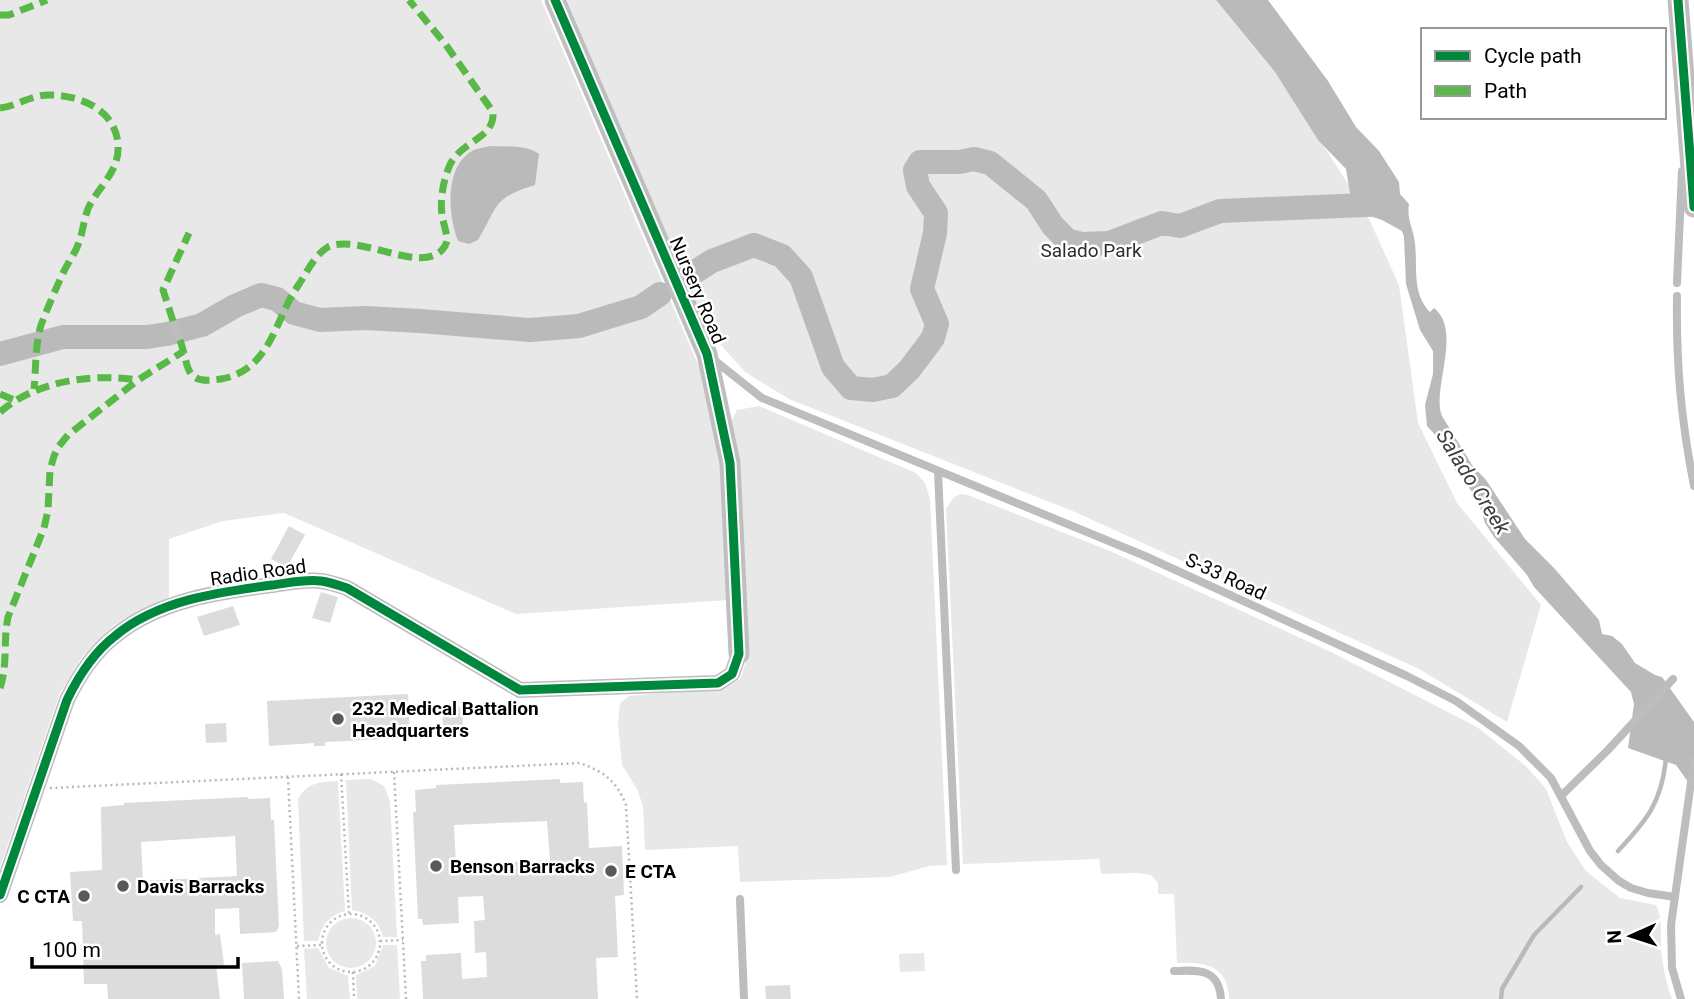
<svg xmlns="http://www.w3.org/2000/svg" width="1694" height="999" font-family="Roboto,sans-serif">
<rect width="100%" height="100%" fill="#fff"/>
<path fill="#e8e8e8" d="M0,0H541L700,369L722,467L729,600L516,614L284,513L223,521L169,539V597L114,625L82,657L60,693L0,868Z
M567,0H1216L1275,72L1364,208L1399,285L1418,423L1457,503L1541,605L1507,722L1419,669L1075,512L789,399L745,372L720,344L681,276Z
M759,406L916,473L925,483L930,499L947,865L929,866L890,877L740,882L738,846L645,850L643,806L637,789L622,765L618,724L620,703L629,696L726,687L740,679L747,659L731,422L737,410Z
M961,494L968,495L1110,551L1331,652L1477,727L1527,767L1546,789L1567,842L1586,871L1620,898L1656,905C1663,919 1660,934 1661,949C1663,966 1666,983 1672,999H1229C1228,965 1205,962 1177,963L1174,894H1158V883L1151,875L1139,873L1101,874L1099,859L963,864L946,509L954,497Z
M371,779L384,786L390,801L397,937H383C379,921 369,913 352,910L346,780Z
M338,781L345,911C330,915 321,925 318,941H304L298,799C307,782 321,782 338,781Z
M326 943a25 25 0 1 1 50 0a25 25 0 1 1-50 0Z
M383,945H397L400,999H357L356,975L375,966Z
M318,948L329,968L348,976L350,999H307L304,949Z
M924,953L925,971L900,972L899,954Z"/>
<path fill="#bababa" d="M1216,0H1268L1328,81L1356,127L1379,151L1399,182L1400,194L1409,204C1407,217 1411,224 1414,237C1419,262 1410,292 1430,312L1434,308C1463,331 1431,390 1442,416L1472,465L1486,480L1525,539L1554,568L1599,620L1602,634L1612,636L1622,644L1635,663L1655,675L1662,677L1694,722V790L1676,765L1628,748L1634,704L1631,692L1534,587L1527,575L1494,537L1485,523L1477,498L1454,469L1439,439L1427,426L1425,405L1433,374V351L1420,330L1406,284L1404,237L1402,231L1382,220L1361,213L1350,193L1346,169L1318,140L1275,72Z
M489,146C505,147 525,144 539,154L535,185C492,198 498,207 478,240L469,244L458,241C448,216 444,167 472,151C476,148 484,148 489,146Z"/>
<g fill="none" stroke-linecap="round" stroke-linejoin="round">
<path stroke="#bababa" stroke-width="4.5" d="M1618,851C1647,820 1662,802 1666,758
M1501,999L1502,989L1534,935L1581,887"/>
<path stroke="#bababa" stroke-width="24" d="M687,277L712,261L754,245L782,256L801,277L833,367L851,388L873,390L892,386L909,370L933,338L937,324L922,289L935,233L936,213L918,186L915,170L920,162H959L974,159L990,163L1036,200L1053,226L1067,240L1082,244L1109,243L1162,223L1180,226L1220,211L1389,204
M0,354L63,337H147L167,334L202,325L235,306L261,295L277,299L294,313L320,320L365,318L420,321L530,330L579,326L641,307L660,294"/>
</g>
<path fill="#dcdcdc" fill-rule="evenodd" d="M289,526L305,535L287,567L271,559Z
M321,592L338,597L330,623L312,618Z
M233,606L240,625L204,636L197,617Z
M408,694L410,738L325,742V746H314V743L269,746L267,701Z
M462,707L463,726L443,727L442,708Z
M226,723L227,742L206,743L205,724Z
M560,779V783L583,782L584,803L587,802L589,848L622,846L624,895L615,896L618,957L596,958L598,999H423L421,961H426V955L461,953L462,979L487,977L486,952L475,953L474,921L485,920L483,896L458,897L459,923L423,925L422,919H418L413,812H416L415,790L436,788V785ZM547,821L550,860L456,865L454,825Z
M248,797V799L270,798L271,820H274L279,926L276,932L240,934L239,908L215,909V935L220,934L224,965H216L220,999H108L107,984H84L82,921H73L70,872L102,870L101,807L124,805V803ZM235,836L237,876L143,881L141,842Z
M278,961L282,969L284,999H244L242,963Z
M790,985L791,999H766L765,986Z"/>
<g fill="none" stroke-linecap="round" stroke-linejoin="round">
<path stroke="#b8b8b8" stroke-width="2.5" stroke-dasharray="2 3.5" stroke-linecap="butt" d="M394,772L406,999
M341,774L349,914
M288,777L299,999
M50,788L580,763C604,772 616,780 626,805L637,999
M322 943a29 29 0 1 1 58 0a29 29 0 1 1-58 0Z
M380,941L403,940
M297,946L322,945
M353,972L354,999"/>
<path stroke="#bdbdbd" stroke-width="8" d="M1677,283L1682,171
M1677,296C1676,365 1681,419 1694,486
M173,321L180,340
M714,360L762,398L1145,556L1407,676L1456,701L1519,746L1551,778L1590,851L1601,865L1619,881L1631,888L1648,893L1675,897
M938,472L956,870
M1561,796L1608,750L1673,679
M740,899L744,999
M1174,971C1198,970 1219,968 1221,999
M1681,999L1672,968L1671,925L1694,761"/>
<path stroke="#bdbdbd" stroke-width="16" d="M0,895L67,700C79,675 93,653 115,636C158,600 219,592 272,585C288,583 305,579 321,581C329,582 338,585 347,588L520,690L718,683L732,674L739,654"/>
<path stroke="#bfbfbf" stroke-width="21" d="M555,0L707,354L730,463L739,654
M1678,0L1694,207"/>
<path stroke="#58b947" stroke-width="7" stroke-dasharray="14 7" stroke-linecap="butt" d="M0,15H9L47,0
M0,108C18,106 32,94 51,95C82,96 115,110 118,144C120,168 103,183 92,201C84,213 84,229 79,242C76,252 69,261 64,271C56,288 48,307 41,325C35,345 36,369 34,389
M173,321L163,290L189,233
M180,340C190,368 183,385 221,379C262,372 272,336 288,303C293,292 301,282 307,271C312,263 319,252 328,247C359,233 419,274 442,250C445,247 446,245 447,241C447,232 443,223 442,215C440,199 443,182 449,167C460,140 495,140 493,112L446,45L409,0
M0,394L14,400
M0,412C36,381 92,373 138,380
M0,688C8,665 3,641 8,617L44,528L48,510L50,470L54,456L59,446L68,435L138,380L184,351"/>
<g stroke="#fff" stroke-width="13">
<path id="cycleway" d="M1678,0L1694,207
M0,895L67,700C79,675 93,653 115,636C158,600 219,592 272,585C288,583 305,579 321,581C329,582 338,585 347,588L520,690L718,683L732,674L739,654L730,463L707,354L555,0"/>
</g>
<use href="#cycleway" stroke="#00873e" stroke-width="9"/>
</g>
<g fill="#595959" stroke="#fff" stroke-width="2.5">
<circle cx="338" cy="719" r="7"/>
<circle cx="436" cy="866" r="7"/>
<circle cx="611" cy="871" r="7"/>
<circle cx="123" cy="886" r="7"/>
<circle cx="84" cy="896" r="7"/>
</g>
<g text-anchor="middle" stroke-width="5" stroke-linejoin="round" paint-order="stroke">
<g font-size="19" fill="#2d2d2d" stroke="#fff">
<text x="1091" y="257">Salado Park</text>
</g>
<g font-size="19" fill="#000" stroke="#fff">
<text transform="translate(698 290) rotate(67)" y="7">Nursery Road</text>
<text transform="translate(258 572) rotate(-8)" y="7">Radio Road</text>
<text transform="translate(1226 576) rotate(25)" y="7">S-33 Road</text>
</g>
<g font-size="19" font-weight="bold" fill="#000" stroke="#fff" text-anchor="start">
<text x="352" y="715">232 Medical Battalion<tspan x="352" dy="22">Headquarters</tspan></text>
<text x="450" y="873">Benson Barracks</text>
<text x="625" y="878">E CTA</text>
<text x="137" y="893">Davis Barracks</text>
<text x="70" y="903" text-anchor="end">C CTA</text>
</g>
<g font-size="21" font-style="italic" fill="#3e3e3e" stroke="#fff">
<text transform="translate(1473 482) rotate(58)" y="7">Salado Creek</text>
</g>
</g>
<rect x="1421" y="28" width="245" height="91" fill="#ffffff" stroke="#999999" stroke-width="2"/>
<rect x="1435" y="51" width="35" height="10" fill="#00873e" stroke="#999999" stroke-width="2"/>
<text x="1484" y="63" font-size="21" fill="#000000">Cycle path</text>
<rect x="1435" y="86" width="35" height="10" fill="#58b947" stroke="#999999" stroke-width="2"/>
<text x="1484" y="98" font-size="21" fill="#000000">Path</text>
<g transform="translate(1631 936) rotate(267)" stroke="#ffffff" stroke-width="5" paint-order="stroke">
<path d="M0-5L12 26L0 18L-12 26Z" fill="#000000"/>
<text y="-10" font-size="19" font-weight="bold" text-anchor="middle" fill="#000000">N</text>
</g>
<path d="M32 957v10h206v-10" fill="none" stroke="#000000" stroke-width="3.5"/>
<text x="42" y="957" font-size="21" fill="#000000" stroke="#ffffff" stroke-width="5" paint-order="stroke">100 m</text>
</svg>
